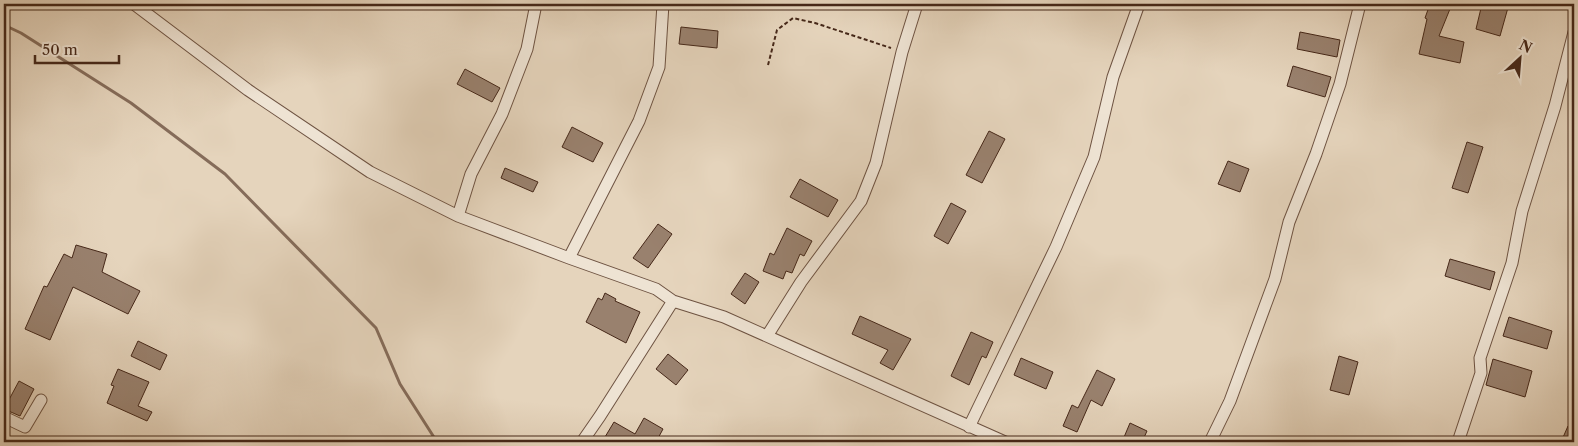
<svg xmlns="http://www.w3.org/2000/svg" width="1578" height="446" font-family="'Libre Caslon Text',serif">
<rect width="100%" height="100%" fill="#e5d4bc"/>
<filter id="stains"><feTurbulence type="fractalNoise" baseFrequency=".004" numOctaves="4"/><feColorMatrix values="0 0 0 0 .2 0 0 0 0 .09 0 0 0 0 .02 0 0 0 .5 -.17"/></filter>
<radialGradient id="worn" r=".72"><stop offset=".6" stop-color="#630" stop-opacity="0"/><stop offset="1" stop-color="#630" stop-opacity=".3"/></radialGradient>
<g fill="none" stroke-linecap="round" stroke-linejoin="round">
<path stroke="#856c5a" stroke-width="3" d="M4,25L21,33L131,103L225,174L376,328L400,384L437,442"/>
</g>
<path fill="#99816e" stroke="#462819" d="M1430,4H1452L1439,36L1464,42L1460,63L1419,54L1427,19L1425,18Z
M1482,4H1509L1500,36L1476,29Z
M681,27L718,31L717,48L679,44Z
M1300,32L1340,40L1337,57L1297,49Z
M1293,66L1331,77L1325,97L1287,86Z
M465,69L500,88L492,102L457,84Z
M572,127L603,143L593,162L562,147Z
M989,131L1005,139L982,183L966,175Z
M1467,142L1483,147L1468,193L1452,188Z
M1228,161L1249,169L1240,192L1218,184Z
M505,168L538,182L533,192L501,178Z
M800,179L838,200L828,217L790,197Z
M951,203L966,211L948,244L934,236Z
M658,224L672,234L648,268L633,258Z
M787,228L812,241L804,256L800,254L792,273L786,271L783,279L763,271L770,253L774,255Z
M76,245L107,254L102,272L140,291L128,314L73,287L50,340L25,329L44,286L47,287L64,254L72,258Z
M1450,259L1495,272L1490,290L1445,276Z
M745,273L759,282L745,304L731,294Z
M605,293L616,299L615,301L640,312L626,343L586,322L598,298L602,300Z
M860,316L911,339L893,370L880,363L888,350L852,334Z
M1509,317L1552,331L1547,349L1503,336Z
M971,332L993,342L986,358L982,356L969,385L951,376Z
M138,341L167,355L160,370L131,356Z
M668,354L688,370L676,385L656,369Z
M1339,356L1358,362L1349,395L1330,390Z
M1021,358L1053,372L1046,389L1014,375Z
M1493,359L1532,371L1525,397L1486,385Z
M118,369L149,382L138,406L152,412L147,421L107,403L114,386L111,385Z
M1097,370L1115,379L1102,406L1091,400L1077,432L1063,426L1072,405L1078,408Z
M19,381L34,389L20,416L4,409Z
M644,418L663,429L656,442H614L605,437L614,422L635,434Z
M1130,423L1147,431L1142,442H1122Z
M1568,426L1574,429V442H1561Z"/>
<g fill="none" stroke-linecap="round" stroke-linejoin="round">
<g stroke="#6e5342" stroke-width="13">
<path id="minor" d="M134,4L248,90L370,172L458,216L569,258L656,289L673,301L724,317L1005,442
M458,216L471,174L502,114L527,49L536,4
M569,258L639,121L659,67L663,4
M767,336L801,282L861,201L876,163L902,52L917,4
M4,417L25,427L41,400
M969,427L1056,247L1094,157L1113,77L1139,4
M582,442L600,416L673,301
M1210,442L1230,401L1275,279L1289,222L1316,154L1340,84L1360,4
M1458,442L1481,373L1480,358L1512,263L1522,211L1555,106L1574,32"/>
</g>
<path stroke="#462819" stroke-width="2" stroke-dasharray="4 2.5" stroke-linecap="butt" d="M768,65L777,30L793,18L815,23L891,48"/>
<use href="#minor" stroke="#eee3d3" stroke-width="11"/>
</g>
<rect width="1578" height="446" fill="none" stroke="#e5d4bc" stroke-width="20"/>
<rect x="5" y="5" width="1568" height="436" fill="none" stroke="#462819" stroke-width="2.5"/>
<rect x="10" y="10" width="1558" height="426" fill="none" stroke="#462819"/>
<g transform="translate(1520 58) rotate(26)" stroke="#eee3d3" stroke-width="4" paint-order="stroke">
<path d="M0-4L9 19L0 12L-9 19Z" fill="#462819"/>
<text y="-8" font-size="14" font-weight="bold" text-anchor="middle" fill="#462819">N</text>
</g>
<path d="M35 55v8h84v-8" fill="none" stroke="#462819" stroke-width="2.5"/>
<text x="42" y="55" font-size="15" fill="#462819" stroke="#eee3d3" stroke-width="4" paint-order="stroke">50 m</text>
<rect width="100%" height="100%" filter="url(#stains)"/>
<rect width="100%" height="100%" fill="url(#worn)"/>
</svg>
